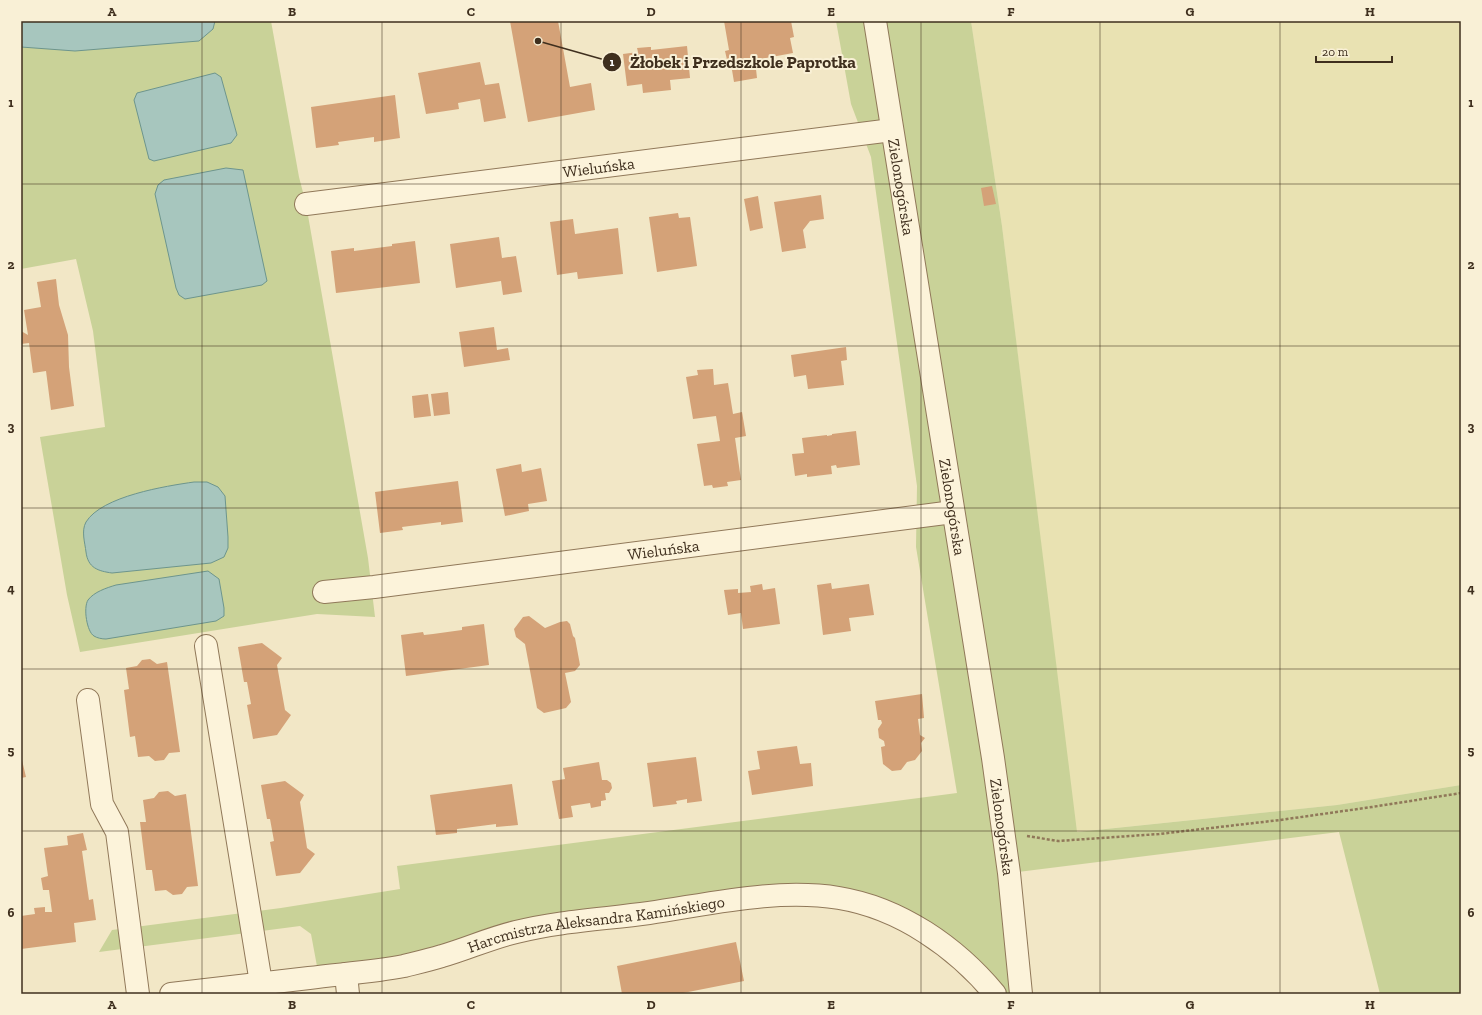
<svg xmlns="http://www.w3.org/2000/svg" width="1482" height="1015" font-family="'Zilla Slab',serif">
<rect width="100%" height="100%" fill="#f2e7c6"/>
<path fill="#e9e2b2" d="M971,21H1461V785L1337,805L1076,832L1002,226Z"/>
<path fill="#c9d298" d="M21,21H271L299,177L306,204L368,558L375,617L317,614L80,652L67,595L40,437L105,427L93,331L76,259L21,269Z
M836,21H971L1002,226L1077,832L1337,805L1461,785V994H1380L1339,832L1009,873L1021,994H995L890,914L762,897L319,977L311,934L300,926L99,952L112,930L281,908L400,889L397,866L957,793L916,547L917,486L871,157L851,104Z"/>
<path fill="#a7c6be" stroke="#6d958d" d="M21,21H215L213,29L199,41L75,51L21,47Z
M215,73L221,77L237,135L231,143L154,161L149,159L134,100L137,93Z
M226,168L243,170L267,281L262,285L185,299L179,295L176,288L155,194L158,185L164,180Z
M194,482H207L218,487L225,496L228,537V548L224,557L211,563L112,573C98,571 88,568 86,552C85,543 81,531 86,522C102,496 166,486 194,482Z
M208,571L219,579L224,608V616L216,621L106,639C102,639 97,638 94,636C87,632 83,608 88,600C94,592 106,588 116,585Z"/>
<path fill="#d4a278" d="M510,21H558L570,87L591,83L595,110L528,122Z
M724,21H791L794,37L790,38L793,53L755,60L757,78L734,82L731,64H728L725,51L729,50Z
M687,46L690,78L670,80L671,90L643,93L642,84L627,86L623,54L638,52L637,48L649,47H651V50Z
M480,62L485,85L499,83L506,118L484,122L480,99L458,103L459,109L426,114L418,73Z
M395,95L400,138L374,142V137L338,142L339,145L316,148L311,107Z
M992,186L996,204L984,206L981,188Z
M821,195L824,219L810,221L803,230L806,248L782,252L774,202Z
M758,196L763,228L750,231L744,199Z
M678,213L679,218L690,217L697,266L657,272L649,217Z
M573,219L575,234L618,228L623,274L578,279L577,272L557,275L550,222Z
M499,237L502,258L516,256L522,292L503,295L501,281L456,288L450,244Z
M415,241L420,283L336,293L331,251L354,248V251L392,246V244Z
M56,279L59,305L68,335L69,367L74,406L51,410L46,371L33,373L29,343L21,344V331L28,335L24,310L41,307L37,282Z
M494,327L497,350L508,348L510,360L464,367L459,332Z
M846,347L847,360L841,361L844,385L808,389L806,375L794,377L791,355Z
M713,369L714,385L728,383L733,414L742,412L746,436L735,438L741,480L727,482L728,486L713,488L712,485L704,486L697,444L720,441L716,416L693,419L686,377L698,375L697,370Z
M448,392L450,414L434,416L431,394Z
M428,394L431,416L414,418L412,396Z
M856,431L860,465L837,468L836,465L831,466L832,474L807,477V474L795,476L792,454L804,453L802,438L827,435V436L832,435V434Z
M521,464L522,472L541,468L547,501L528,504L529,511L505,516L496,469Z
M458,481L463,522L441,525V522L402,527L403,530L380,533L375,492Z
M831,583L832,589L869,584L874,615L849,618L851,631L823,635L817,585Z
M762,584L763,590L775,588L780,624L743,629L741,613L728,615L724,590L738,589V593L751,592L750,586Z
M529,616L545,628L560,622L567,621L570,624L573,636L575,638L580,665L575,671L565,673L571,702L566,708L544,713L537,708L525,644L516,637L514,629L523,617Z
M484,624L489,665L406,676L401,635L423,632L424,635L433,634L462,630V627Z
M262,643L282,658L277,665L285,710L291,715L277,735L253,739L247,705L251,704L247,682H244L238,647Z
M150,659L157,664L167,662L180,752L169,753L164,760L155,761L149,756L138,757L135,736L130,737L124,690L129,689L126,668L137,666L142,660Z
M922,694L924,718L918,719L920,735L925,738L921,743L922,751L915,760L907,762L901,770L892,771L883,764L881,747L885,746L884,741L879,738L878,729L882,723L881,720H878L875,701Z
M797,746L800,764L811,763L813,786L752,795L748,771L760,769L757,751Z
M21,756L26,777L21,778Z
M696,757L702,801L687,803V799L676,801L677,804L653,807L647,763Z
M599,762L602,780H607L611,783L612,788L609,793H605L606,800L601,801V806L591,808L590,803L571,806L573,817L559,819L552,781L565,779L563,768Z
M285,781L304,795L300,802L307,848L315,854L300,873L276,876L270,842L274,841L270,819H267L261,785Z
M512,784L518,825L496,827V824L457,829V833L436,835L430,795Z
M168,791L175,796L186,794L198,886L187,887L182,894L173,895L166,890L155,891L152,870H146L140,822H146L143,800L154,798L159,792Z
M83,833L87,850L82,851L89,900L93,899L96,920L74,923L76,942L21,949V916L35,914L34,908L45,907V912H52L49,890H43L41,878L48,876L44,848L68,845L67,836Z
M736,942L744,981L678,994H622L617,966Z"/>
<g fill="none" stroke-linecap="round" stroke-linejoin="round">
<g stroke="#907859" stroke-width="24">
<g id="minor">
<path id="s1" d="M875,21L993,758L1009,873L1021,994"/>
<path id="s2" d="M306,204L892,130"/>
<path id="s3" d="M324,592L374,587L953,512"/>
<path d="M206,646L261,983"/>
<path d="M88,700L102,804L117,832L138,994"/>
<path d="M346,974L348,994"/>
<path id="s4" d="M171,994C217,989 263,983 309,978C340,974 373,972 404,966C416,963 429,960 442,956C467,949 490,938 516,932C560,921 605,919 649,913C711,904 776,888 839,898C900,908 956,947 995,994"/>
</g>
</g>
<path stroke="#907859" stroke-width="2.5" stroke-dasharray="3 2" stroke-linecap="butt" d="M1027,836L1058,841L1159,834L1280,820L1372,807L1461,793"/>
<use href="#minor" stroke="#fcf3da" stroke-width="22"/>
</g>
<path fill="none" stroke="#3f2f1e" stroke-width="1" stroke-opacity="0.55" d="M202,21V994M382,21V994M561,21V994M741,21V994M921,21V994M1100,21V994M1280,21V994M21,184H1461M21,346H1461M21,508H1461M21,669H1461M21,831H1461"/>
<g text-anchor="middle" stroke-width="4" stroke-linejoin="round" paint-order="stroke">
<g font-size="16" fill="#3f2f1e" stroke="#f9f0d6">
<text dy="6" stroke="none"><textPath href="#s2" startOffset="295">Wieluńska</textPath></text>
<text dy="6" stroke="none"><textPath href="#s1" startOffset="168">Zielonogórska</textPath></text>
<text dy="6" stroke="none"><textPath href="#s1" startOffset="492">Zielonogórska</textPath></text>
<text dy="6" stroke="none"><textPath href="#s3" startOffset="342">Wieluńska</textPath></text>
<text dy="6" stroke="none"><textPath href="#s1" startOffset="816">Zielonogórska</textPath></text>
<text dy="6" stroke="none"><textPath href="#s4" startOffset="432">Harcmistrza Aleksandra Kamińskiego</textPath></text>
</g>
</g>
<path fill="none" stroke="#3f2f1e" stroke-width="1.5" d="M538 41L612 62"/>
<g fill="#3f2f1e" stroke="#f9f0d6" stroke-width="1.5">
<circle cx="538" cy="41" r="4"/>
<circle cx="612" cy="62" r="10"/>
</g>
<g font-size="12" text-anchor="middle" font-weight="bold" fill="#fff">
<text x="612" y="66">1</text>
</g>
<g font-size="17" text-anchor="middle" font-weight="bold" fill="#3f2f1e" stroke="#f9f0d6" stroke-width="4" stroke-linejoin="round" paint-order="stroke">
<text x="743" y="68">Żłobek i Przedszkole Paprotka</text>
</g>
<rect width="1482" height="1015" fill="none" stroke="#f9f0d6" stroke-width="44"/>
<path d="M1316 56v6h76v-6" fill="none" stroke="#3f2f1e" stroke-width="2"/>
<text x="1322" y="56" font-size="12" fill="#3f2f1e" stroke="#f9f0d6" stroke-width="3" paint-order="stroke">20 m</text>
<rect x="22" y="22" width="1438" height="971" fill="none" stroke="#3f2f1e" stroke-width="1.5"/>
<g font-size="13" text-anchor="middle" font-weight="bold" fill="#3f2f1e">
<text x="112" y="16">A</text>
<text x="292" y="16">B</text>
<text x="471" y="16">C</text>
<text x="651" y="16">D</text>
<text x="831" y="16">E</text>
<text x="1011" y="16">F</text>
<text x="1190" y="16">G</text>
<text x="1370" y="16">H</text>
<text x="11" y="107">1</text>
<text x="1471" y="107">1</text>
<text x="11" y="269">2</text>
<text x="1471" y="269">2</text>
<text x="11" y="431">3</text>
<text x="1471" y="431">3</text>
<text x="11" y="593">4</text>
<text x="1471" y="593">4</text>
<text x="11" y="755">5</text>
<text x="1471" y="755">5</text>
<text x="11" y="917">6</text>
<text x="1471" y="917">6</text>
<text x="112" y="1009">A</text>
<text x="292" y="1009">B</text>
<text x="471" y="1009">C</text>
<text x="651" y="1009">D</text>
<text x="831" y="1009">E</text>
<text x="1011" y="1009">F</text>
<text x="1190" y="1009">G</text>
<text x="1370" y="1009">H</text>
</g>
</svg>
